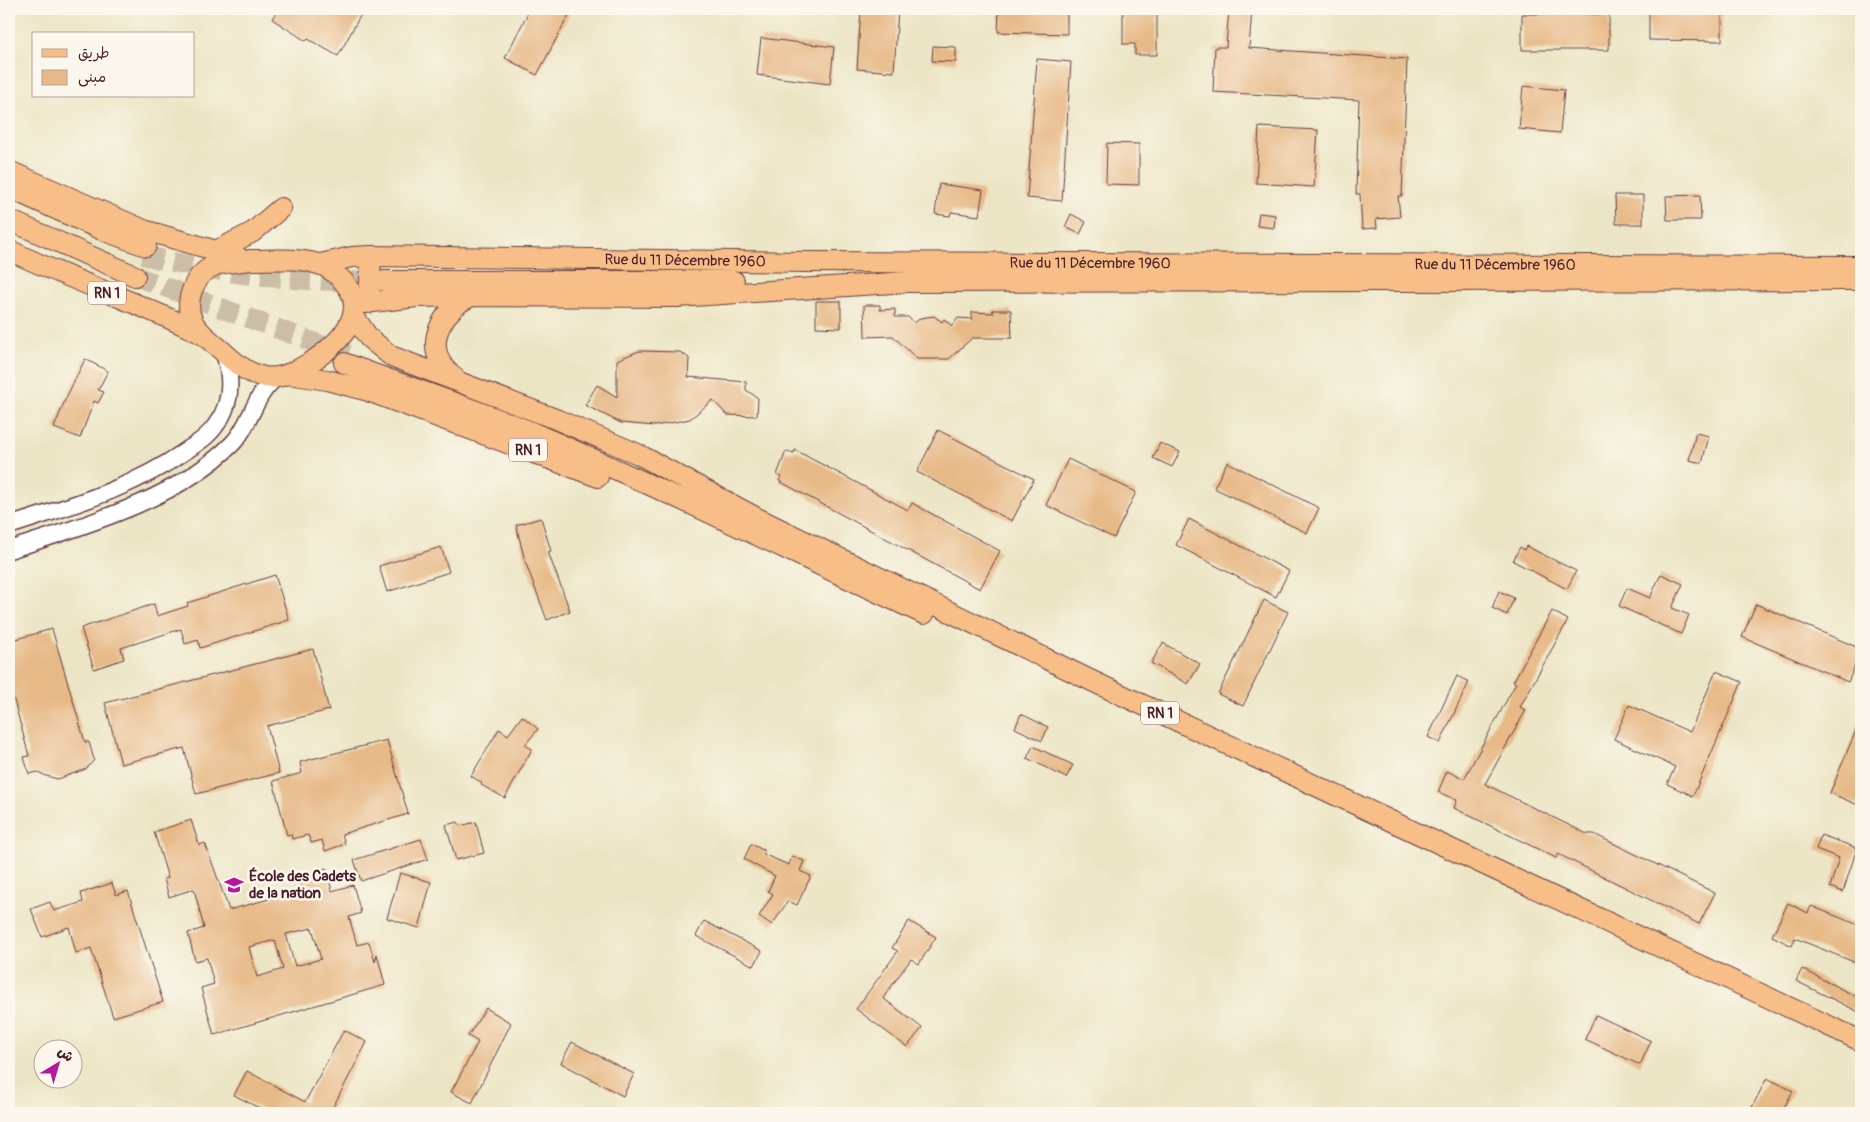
<svg xmlns="http://www.w3.org/2000/svg" width="1870" height="1122" font-family="Pangolin,'Playpen Sans Arabic',sans-serif">
<rect width="100%" height="100%" fill="#fbf7ec"/>
<filter id="ink" filterUnits="userSpaceOnUse"><feTurbulence type="fractalNoise" baseFrequency=".02" numOctaves="2"/><feDisplacementMap in="SourceGraphic" scale="10" xChannelSelector="R" yChannelSelector="G"/><feConvolveMatrix kernelMatrix="1 2 1 2 8 2 1 2 1" color-interpolation-filters="sRGB"/></filter>
<filter id="wash" filterUnits="userSpaceOnUse"><feTurbulence type="fractalNoise" baseFrequency=".0096" numOctaves="4" result="noise"/><feDisplacementMap in="SourceGraphic" scale="20" xChannelSelector="R" yChannelSelector="G"/><feGaussianBlur stdDeviation="1.12" result="paint"/><feColorMatrix in="noise" values="0 0 0 0 0 0 0 0 0 0 0 0 0 0 0 0 0 1.4 0 .05"/><feComposite in="paint" operator="in"/></filter>
<g filter="url(#wash)">
<rect width="100%" height="100%" fill="#ece5c5"/>
<g id="blocks">
<path fill="#e7b987" fill-rule="evenodd" d="M278,9H364L338,56L308,39L306,41L272,19Z
M530,9H572L537,75L505,58Z
M861,9H898L894,72L857,69Z
M999,9H1067V34L998,32Z
M1123,9H1157V55H1135V44H1123Z
M1229,9H1252L1249,48L1407,59L1402,196H1398L1400,217L1376,219L1377,228L1362,229L1360,194H1356L1359,100L1213,92L1215,47H1226Z
M1550,9H1584V14H1609V50H1522V14H1550Z
M1649,9L1722,10V41L1649,40Z
M761,38L834,47L830,84L757,75Z
M933,46L956,47V62L932,61Z
M1037,59L1071,62L1062,201L1027,198Z
M1523,86L1564,90L1560,133L1519,129Z
M1259,127L1318,130L1314,187L1256,183Z
M1107,143L1139,144V185L1106,184Z
M939,184L983,190L979,216L951,212L950,216L935,214Z
M1615,195H1643V224H1616Z
M1700,195L1701,220H1667L1666,196Z
M1259,213L1275,215L1274,228L1257,226Z
M1071,214L1086,222L1080,234L1065,227Z
M816,301H841V328L816,327Z
M864,305H880V310L895,309V317H908L915,323L920,318L934,316L942,322L944,319L952,326L958,318L972,319V312L994,313L992,310H1011L1012,338H972L949,359H917L893,336L865,337Z
M639,351L680,352L689,358L688,377L746,382V390L758,398L757,416L727,415L713,400L690,419L655,426L621,423L585,405L597,385L617,397V360Z
M85,359L108,371L98,390L104,392L98,403L94,401L80,438L54,428L65,400Z
M938,430L1034,479L1012,521L917,472Z
M1696,433L1709,436L1702,463L1689,460Z
M1160,443L1180,452L1172,467L1153,458Z
M795,450L908,510L912,503L1000,551L980,589L779,481L781,477L777,475L786,451L794,453Z
M1068,459L1136,492L1114,538L1046,505Z
M1227,462L1319,508L1307,533L1214,488Z
M541,518L551,551L548,552L570,611L547,620L525,561L516,525Z
M1189,519L1289,571L1276,597L1176,545Z
M1526,546L1576,571L1567,589L1513,561L1520,547L1524,550Z
M441,547L449,572L387,592L379,566Z
M1661,574L1683,584L1672,608L1689,615L1681,634L1619,606L1627,588L1650,598Z
M275,575L289,620L200,648L198,640L185,644L181,629L121,648L124,659L94,669L81,628L154,604L157,616L188,606L187,603Z
M1499,591L1514,598L1507,615L1492,608Z
M1264,600L1288,612L1243,706L1218,694Z
M1756,604L1861,649V667L1856,663L1848,682L1742,637Z
M1552,611L1568,620L1520,707L1526,710L1485,784L1587,834H1594L1715,893L1699,924L1558,854L1556,858L1454,808L1457,800L1438,792L1447,771L1464,779L1516,683L1513,682Z
M52,629L85,742H89L94,760L86,769L58,779L46,776L38,772L29,774L24,757L29,756L9,682V641Z
M1163,643L1200,664L1188,684L1151,663Z
M313,649L329,710L267,726L279,773L196,794L184,748L121,764L105,703Z
M1716,671L1742,682L1693,796L1667,784L1675,767L1614,739L1629,705L1690,732Z
M1457,676L1469,682L1440,743L1428,737Z
M1021,714L1048,727L1042,741L1015,728Z
M522,716L538,729L525,745L532,749L505,798L481,785L482,783L471,776L499,729L508,735Z
M1861,718V797L1858,805L1830,793Z
M387,740L408,814L342,834L345,844L325,851L322,840L311,843L308,835L292,839L291,834L287,835L273,781L302,773L300,762Z
M1033,746L1073,765L1066,778L1027,758Z
M191,820L199,845L205,843L229,910L302,890L298,876L326,868L332,891L353,885L361,913L349,917L357,945L369,942L375,962L377,954L385,985L214,1035L201,988L214,984L207,958L195,961L188,933L204,928L194,889L169,897L164,879L168,878L154,832ZM312,928L321,959L295,966L286,934ZM275,940L283,969L257,977L249,947Z
M458,822L460,826L476,822L484,853L456,860L446,825Z
M1821,835L1857,848L1843,892L1830,887L1839,858L1816,849Z
M421,839L428,859L361,881L354,860Z
M751,844L765,851L763,854L789,865L792,856L804,861L800,871L811,876L797,905L788,901L772,925L759,916L773,894L768,891L775,876L744,859Z
M400,873L431,882L419,928L387,918Z
M112,883L116,895L128,891L163,1002L113,1017L91,948L76,953L69,927L42,937L31,909L50,902L54,911L83,902L81,893Z
M1788,903L1808,913L1811,906L1861,926V965L1795,938L1792,946L1772,936Z
M704,921L762,951L754,966L696,936Z
M909,921L936,937L919,964L911,959L883,998L922,1028L907,1047L856,1009L898,951L892,948Z
M1802,969L1861,999V1013L1796,981Z
M486,1008L511,1023L472,1103L451,1092L478,1042L468,1036Z
M1596,1015L1651,1041L1640,1065L1585,1039Z
M344,1030L367,1042L330,1113H269L234,1095L247,1071L305,1102Z
M572,1042L634,1074L623,1096L561,1063Z
M1767,1078L1793,1091L1781,1113H1749Z"/>
</g>
</g>
<g filter="url(#ink)">
<use href="#blocks" fill-opacity="0" stroke="#623d42" stroke-width="1"/>
<g fill="none" stroke-linecap="round" stroke-linejoin="round">
<path stroke="#ccbda6" stroke-width="20" stroke-dasharray="20 10" stroke-linecap="butt" d="M143,255C223,275 301,283 384,281
M135,276L348,355"/>
<g stroke="#623d42" stroke-width="19">
<path id="minor" d="M9,526C69,506 131,489 184,452C196,444 208,437 216,425C232,404 232,378 224,353
M9,550C82,526 177,500 233,443C252,423 253,396 276,378"/>
</g>
<g stroke="#623d42" stroke-width="22">
<g id="major">
<path d="M9,171L144,230L238,257"/>
<path d="M9,188L102,230L146,246"/>
<path d="M9,220L135,276"/>
<path d="M9,250C72,281 139,302 202,334"/>
<path d="M214,252L253,232L281,208"/>
<path d="M250,260C272,260 297,257 318,264C327,266 334,272 340,278C373,308 342,341 314,360C300,369 282,380 265,377C247,374 233,361 220,349C211,341 199,333 193,322C183,302 194,273 216,265C226,262 239,262 250,260Z"/>
<path id="s1" d="M320,264L352,257L371,256L806,262L1861,266"/>
<path d="M384,281H734"/>
<path d="M369,303L371,256"/>
<path d="M355,304L417,297L472,296L677,297L908,282L1855,280"/>
<path d="M353,315L369,338L391,356L558,420L638,454L757,518L1092,681L1861,1041"/>
<path d="M344,363C408,387 473,408 536,434C667,490 794,554 924,614"/>
<path d="M288,374L327,380L365,390L598,477"/>
<path d="M457,380C452,376 446,371 443,366C424,339 446,308 471,296"/>
</g>
</g>
<use href="#minor" stroke="#fff" stroke-width="16"/>
<use href="#major" stroke="#f7be88" stroke-width="20"/>
</g>
</g>
<defs>
<g id="school-bare" transform="scale(1.5)"><path d="M0-5L7-2L0 1L-7-2ZM-4 1L0 2.5L4 1V4Q0 6-4 4Z" fill="#b5179e" stroke="#fbf7ec" stroke-width="2.5" paint-order="stroke"/></g>
</defs>
<g fill-rule="evenodd">
<use href="#school-bare" x="234" y="885"/>
</g>
<g text-anchor="middle" stroke-width="5" stroke-linejoin="round" paint-order="stroke">
<g fill="#fbf7ec" stroke="#7f6065" stroke-width="1">
<rect x="88" y="281.5" width="38" height="23" rx="4"/>
<rect x="509" y="438.5" width="38" height="23" rx="4"/>
<rect x="1141" y="701.5" width="38" height="23" rx="4"/>
</g>
<g font-size="14" font-weight="bold" fill="#4a1f2b">
<text x="107" y="298">RN 1</text>
<text x="528" y="455">RN 1</text>
<text x="1160" y="718">RN 1</text>
</g>
<g font-size="15" fill="#4a1f2b" stroke="#fbf7ec">
<text dy="5" stroke="none"><textPath href="#s1" startOffset="366">Rue du 11 Décembre 1960</textPath></text>
<text dy="5" stroke="none"><textPath href="#s1" startOffset="771">Rue du 11 Décembre 1960</textPath></text>
<text dy="5" stroke="none"><textPath href="#s1" startOffset="1176">Rue du 11 Décembre 1960</textPath></text>
</g>
<g font-size="15" font-weight="bold" fill="#4a1f2b" stroke="#fbf7ec" text-anchor="start">
<text x="249" y="881">École des Cadets<tspan x="249" dy="17">de la nation</tspan></text>
</g>
</g>
<rect width="1870" height="1122" fill="none" stroke="#fbf7ec" stroke-width="30"/>
<rect x="32" y="32" width="162" height="65" fill="#fbf7ec" stroke="#b4a19f"/>
<rect x="42" y="49" width="25" height="8" fill="#f7be88" stroke="#b4a19f"/>
<text x="78" y="58" font-size="15" fill="#4a1f2b">طريق</text>
<rect x="42" y="70" width="25" height="15" fill="#e7b987" stroke="#b4a19f"/>
<text x="78" y="82" font-size="15" fill="#4a1f2b">مبنى</text>
<g transform="translate(58 1064) rotate(38)"><circle r="24" fill="#fbf7ec" stroke="#b4a19f"/>
<path d="M0-4L9 19L0 12L-9 19Z" fill="#b5179e"/>
<text y="-8" font-size="14" font-weight="bold" text-anchor="middle" fill="#4a1f2b">ش</text>
</g>
</svg>
